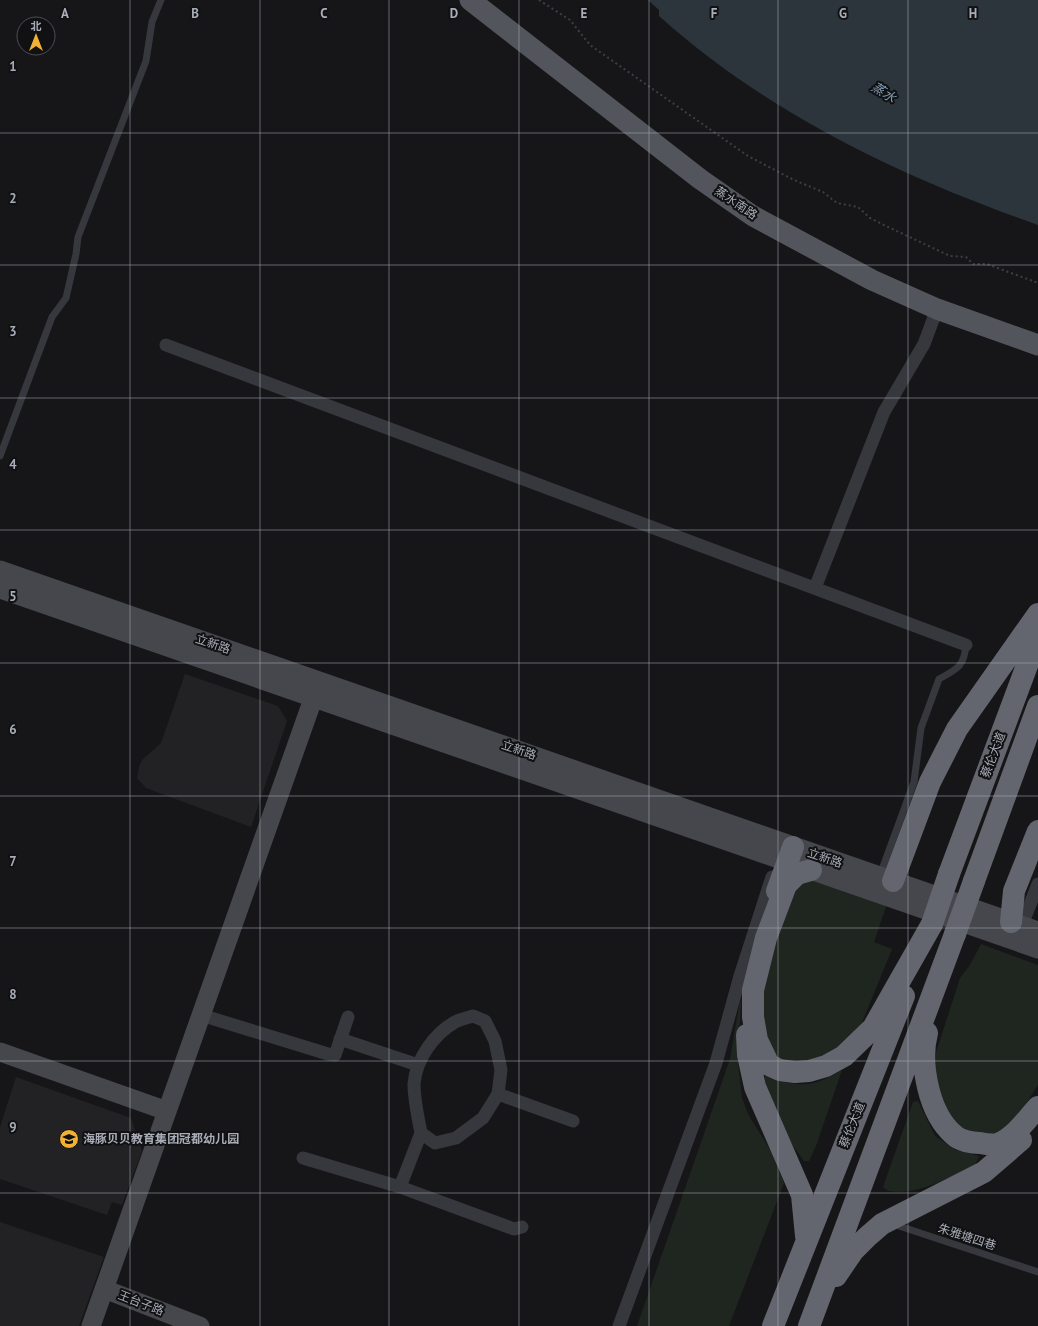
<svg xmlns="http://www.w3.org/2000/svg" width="1038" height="1326" font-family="'PT Sans','Noto Sans SC',sans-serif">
<rect width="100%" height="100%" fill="#161618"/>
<path fill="#222225" d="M185,674L278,706L287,721L251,827L146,788L137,778L139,767L142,760L161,743Z
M16,1077L131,1118L142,1151L122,1205L112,1202L107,1215L0,1179V1127Z
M0,1222L104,1257L79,1326H0Z"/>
<path fill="#1e261f" d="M807,876L887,904L874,942L892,949L857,1035L830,1055L808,1060H790L777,1057L759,1023L758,999L780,909Z
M981,944L1038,965V1085L1022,1110L1007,1126L993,1135L963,1132L942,1105L931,1068L960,978L970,965Z
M740,1000L741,1003L738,1062L742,1098L749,1116L773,1154L784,1183L729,1326H637L730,1059Z
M842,1070L816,1146L809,1161H804L785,1135L764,1082L765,1076C773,1075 779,1080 786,1082C808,1088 824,1081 842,1070Z
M918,1101L935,1136L956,1150L979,1156L976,1164C950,1177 918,1196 888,1191L883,1187L913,1102Z"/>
<path fill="#2c353c" d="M648,0H1038V225C902,177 768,114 659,16V10Z"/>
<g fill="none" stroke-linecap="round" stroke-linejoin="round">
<path stroke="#3d3f44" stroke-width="2" stroke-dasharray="2 3" stroke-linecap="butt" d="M539,0L570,20L590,45L748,156L794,180L823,192L837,203L858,207L870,218L884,225L950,256L966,257L973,264H987L1038,283"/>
<path stroke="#37383d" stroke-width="7" d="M0,456L52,317L66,298L76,254L78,237L146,61L152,22L161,0
M880,875L914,782L921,728L939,679C957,669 964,667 966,645
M896,1219L899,1226L1038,1272"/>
<path stroke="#37383d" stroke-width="13" d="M166,345L966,645
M815,588L884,412L924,344L937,309
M1022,925L1038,884
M201,1015L328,1054L335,1055L348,1017
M473,1016L485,1021L495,1041L501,1070L498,1094L483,1118L456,1138L435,1143L421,1133C418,1117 414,1100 414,1084C416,1059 434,1034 455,1022C461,1019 467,1018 473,1016Z
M340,1039L418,1065
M498,1094L573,1121
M303,1158L400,1187L514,1229L522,1227
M400,1187L421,1133
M619,1326L716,1063L740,976L772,877"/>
<path stroke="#45474d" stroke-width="19" d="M0,570L1038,931
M0,589L1038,949
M0,1052L167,1111
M104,1289L200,1326
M91,1326L313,699"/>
<path stroke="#53555c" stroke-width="21" d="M470,0L700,179L753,216L872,280L937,309L1038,345"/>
<path stroke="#63666e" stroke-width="22" d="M811,870L797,874L786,885L766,938L753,990V1017L757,1040L769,1065L780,1070L795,1072L809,1071L826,1066L844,1056L873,1028L932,924
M949,874L1038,636
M893,881L930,782L957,729L1038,614
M974,881L1038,706
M777,891L793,847
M1011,922L1014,891L1038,831
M927,1033C919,1064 929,1114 954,1135C960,1141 972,1143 980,1143C985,1144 993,1145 998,1144C1015,1137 1026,1120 1038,1107
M747,1035L748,1055L755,1087L802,1195L806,1236
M836,1276L853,1251L867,1237L882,1224L984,1172L1021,1140
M773,1326L904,996
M809,1326L955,934"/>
<path stroke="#63666e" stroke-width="22" d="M932,924L949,874
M955,934L974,881"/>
</g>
<path fill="none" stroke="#a8adb8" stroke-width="1" stroke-opacity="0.55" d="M130,0V1326M260,0V1326M389,0V1326M519,0V1326M649,0V1326M778,0V1326M908,0V1326M0,133H1038M0,265H1038M0,398H1038M0,530H1038M0,663H1038M0,796H1038M0,928H1038M0,1061H1038M0,1193H1038"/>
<defs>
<g id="school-disc" transform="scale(1)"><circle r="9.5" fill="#f2b134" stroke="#111113"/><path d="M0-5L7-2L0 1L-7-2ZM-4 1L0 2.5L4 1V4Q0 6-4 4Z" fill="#111"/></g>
</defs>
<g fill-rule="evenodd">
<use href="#school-disc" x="69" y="1139"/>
</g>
<g text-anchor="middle" stroke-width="4" stroke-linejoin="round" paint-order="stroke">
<g font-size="12" fill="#a8adb8" stroke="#111113">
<text transform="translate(736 203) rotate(34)" y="4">蒸水南路</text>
<text transform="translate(213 644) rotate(19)" y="4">立新路</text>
<text transform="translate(519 750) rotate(19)" y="4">立新路</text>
<text transform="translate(993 755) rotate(-69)" y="4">蔡伦大道</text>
<text transform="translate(825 858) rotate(19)" y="4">立新路</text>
<text transform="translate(852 1125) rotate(-68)" y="4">蔡伦大道</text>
<text transform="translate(967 1237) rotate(18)" y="4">朱雅塘四巷</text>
<text transform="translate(141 1303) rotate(21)" y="4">王台子路</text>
</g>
<g font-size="12" font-weight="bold" fill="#a8adb8" stroke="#111113" text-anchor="start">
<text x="83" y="1143">海豚贝贝教育集团冠都幼儿园</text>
</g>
<g font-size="13" font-style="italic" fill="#7f9bb3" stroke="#111113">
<text transform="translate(884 92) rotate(32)" y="5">蒸水</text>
</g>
</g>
<g font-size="13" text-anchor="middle" font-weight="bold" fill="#a8adb8" stroke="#111113" stroke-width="4" stroke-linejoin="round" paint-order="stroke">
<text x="65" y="18">A</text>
<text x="195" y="18">B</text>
<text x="324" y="18">C</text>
<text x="454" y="18">D</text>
<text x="584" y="18">E</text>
<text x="714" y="18">F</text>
<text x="843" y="18">G</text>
<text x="973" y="18">H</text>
<text x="13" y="71">1</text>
<text x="13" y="203">2</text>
<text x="13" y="336">3</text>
<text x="13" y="469">4</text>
<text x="13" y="601">5</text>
<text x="13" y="734">6</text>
<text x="13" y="866">7</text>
<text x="13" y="999">8</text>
<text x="13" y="1132">9</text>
</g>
<g transform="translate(36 36)"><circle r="19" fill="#111113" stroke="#4d4f55"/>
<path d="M0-3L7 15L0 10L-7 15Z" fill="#f2b134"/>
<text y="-6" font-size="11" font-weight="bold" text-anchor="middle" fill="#a8adb8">北</text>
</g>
</svg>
